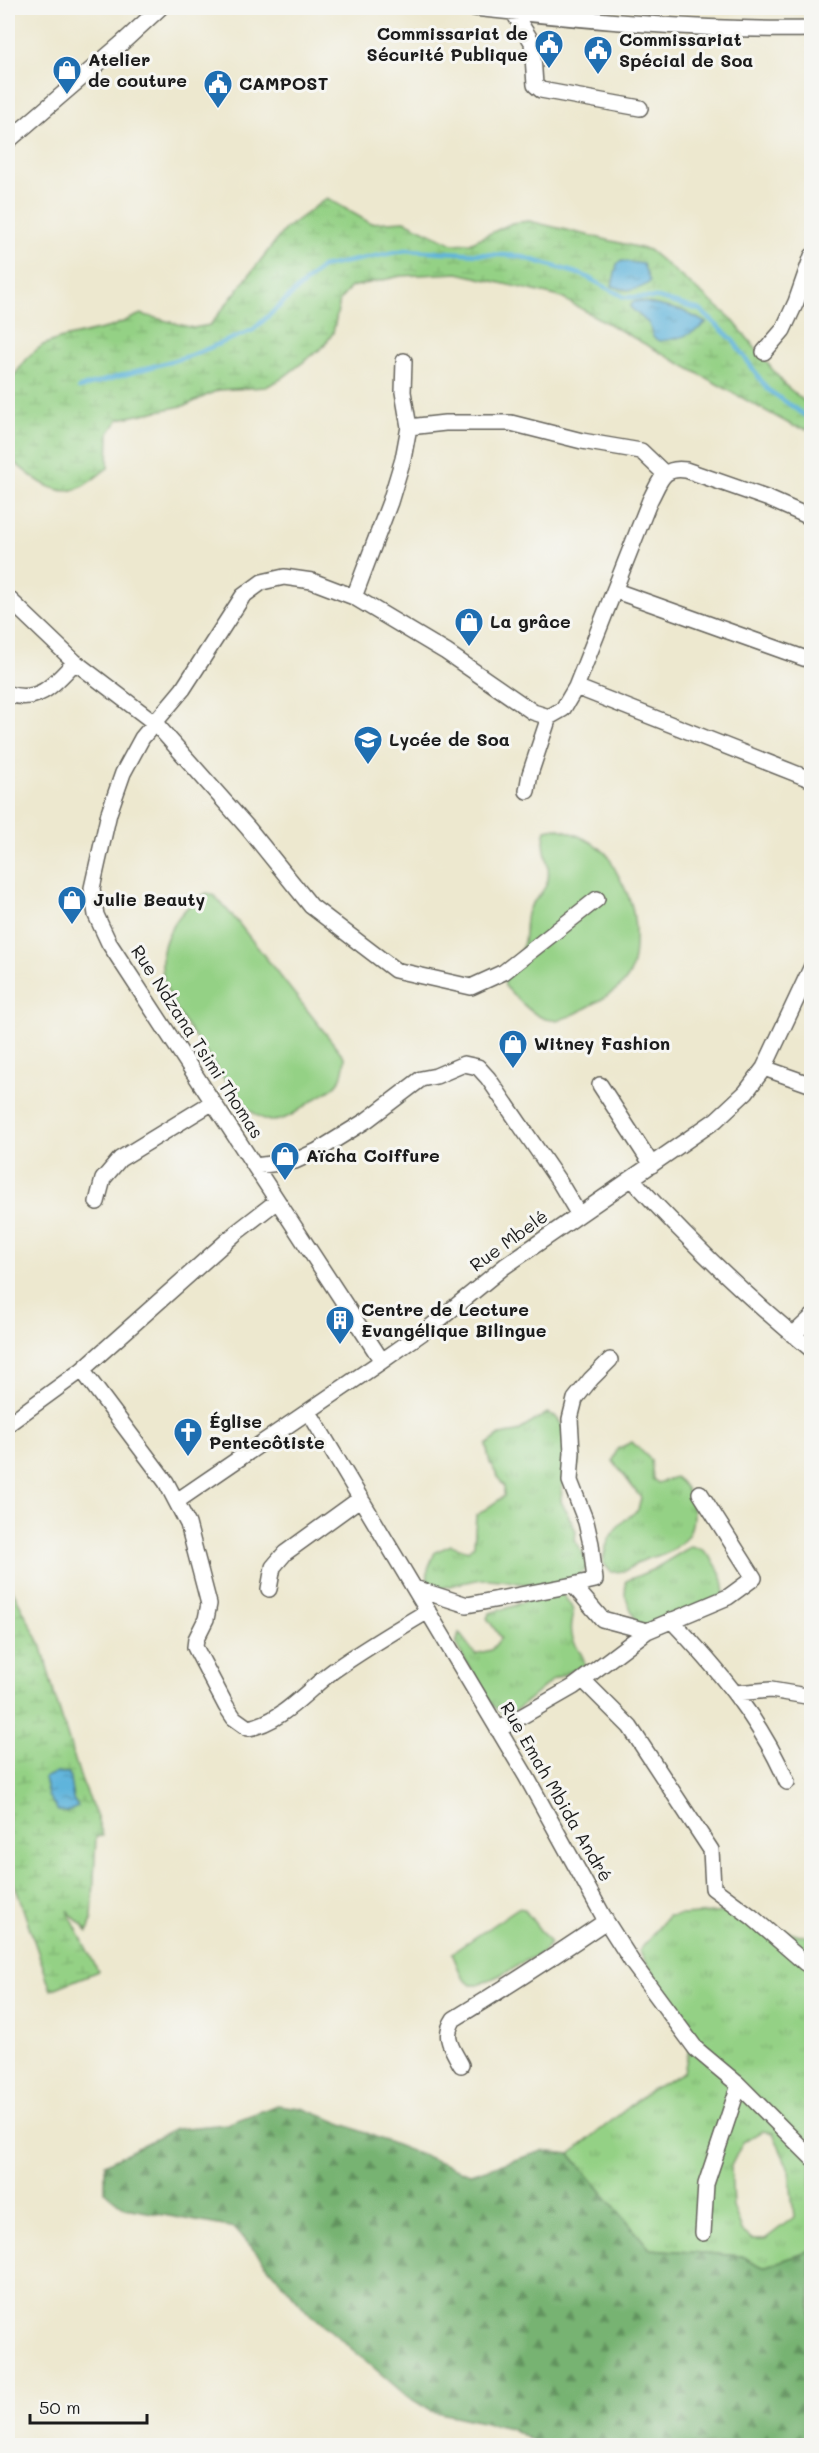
<svg xmlns="http://www.w3.org/2000/svg" width="819" height="2453" font-family="Mali,sans-serif">
<defs>
<pattern id="grass-tufts" width="24" height="20" patternUnits="userSpaceOnUse" patternTransform="scale(1.5)"><rect width="24" height="20" fill="#94d185"/><path d="M3 7l-1-3M5 7V3M7 7l1-3M15 17l-1-3M17 17v-4M19 17l1-3" fill="none" stroke="#7fb372"/></pattern>
<pattern id="forest-firs" width="22" height="20" patternUnits="userSpaceOnUse" patternTransform="scale(1.5)"><rect width="22" height="20" fill="#77b372"/><path d="M5 1l3.5 6h-7zM16 11l3.5 6h-7z" fill="#61915d"/></pattern>
<pattern id="wetland-marsh" width="20" height="14" patternUnits="userSpaceOnUse" patternTransform="scale(1.5)"><rect width="20" height="14" fill="#94d185"/><path d="M1 5h8M5 5V1M11 12h8M15 12V8" fill="none" stroke="#7fb372"/></pattern>
<pattern id="water-ripples" width="26" height="14" patternUnits="userSpaceOnUse" patternTransform="scale(1.5)"><rect width="26" height="14" fill="#5fb4db"/><path d="M2 4q2-2 4 0t4 0M15 11q2-2 4 0t4 0" fill="none" stroke="#4e92b1"/></pattern>
</defs>
<rect width="100%" height="100%" fill="#f6f6f2"/>
<filter id="ink" filterUnits="userSpaceOnUse"><feTurbulence type="fractalNoise" baseFrequency=".0167" numOctaves="2"/><feDisplacementMap in="SourceGraphic" scale="12" xChannelSelector="R" yChannelSelector="G"/><feConvolveMatrix kernelMatrix="1 2 1 2 8 2 1 2 1" color-interpolation-filters="sRGB"/></filter>
<filter id="wash" filterUnits="userSpaceOnUse"><feTurbulence type="fractalNoise" baseFrequency=".008" numOctaves="4" result="noise"/><feDisplacementMap in="SourceGraphic" scale="24" xChannelSelector="R" yChannelSelector="G"/><feGaussianBlur stdDeviation="1.35" result="paint"/><feColorMatrix in="noise" values="0 0 0 0 0 0 0 0 0 0 0 0 0 0 0 0 0 1.4 0 .05"/><feComposite in="paint" operator="in"/></filter>
<g filter="url(#wash)">
<rect width="100%" height="100%" fill="#ede8cf"/>
<path fill="url(#grass-tufts)" stroke="#587650" stroke-width="1.5" fill-rule="evenodd" d="M547,1413L555,1416L581,1449L578,1465L562,1485L561,1501L576,1531L575,1540L587,1562L586,1570C544,1601 532,1580 487,1579C468,1579 447,1589 427,1590L428,1569L435,1552L451,1545L468,1551L474,1545L476,1516L504,1496V1487L490,1463L486,1445L500,1435L517,1432Z
M632,1442L651,1460L653,1479L658,1483L675,1477C692,1488 698,1517 688,1535C685,1541 676,1547 671,1551C663,1556 653,1556 644,1560C630,1566 629,1573 611,1572L603,1563C605,1537 617,1524 638,1510L641,1498L613,1461L617,1449Z
M690,1547C695,1548 700,1548 704,1551C715,1560 728,1582 723,1595L639,1630L625,1595L626,1581L654,1569Z
M562,1594C584,1618 566,1617 573,1639C576,1649 584,1654 585,1665L554,1679L515,1711L502,1713L492,1705L456,1645L459,1633L475,1654L491,1650L501,1638L487,1618L490,1613L514,1606L537,1595Z
M727,1912L746,1919L811,1938V2251L763,2267L741,2256L650,2249L570,2154L649,2091L684,2072L692,2034L639,1951L668,1916ZM762,2131L773,2133L789,2170L794,2217L765,2239H752L742,2231L733,2206L731,2166L743,2142Z"/>
<path fill="url(#forest-firs)" stroke="#4a6847" stroke-width="1.5" d="M277,2105L302,2108L470,2174L543,2151L570,2154L650,2249L741,2256L763,2267L811,2251V2445H539L510,2428L431,2411L408,2397L304,2308L235,2228L125,2208L105,2192V2164L175,2129L227,2124Z"/>
<path fill="url(#wetland-marsh)" stroke="#587650" stroke-width="1.5" d="M327,198L370,223L405,221L453,244L470,243L512,223L529,221L649,250L731,318L785,385L811,407V430L793,426L560,297L458,273L401,276L351,287L340,300L333,333L323,347L281,379L266,387L218,390L187,405L119,419L109,433L108,468C99,474 91,482 81,487C55,501 26,472 8,457V383L30,355L43,345L59,339L111,327L141,314L193,328L210,325L285,229Z
M8,1581L42,1647L54,1693L80,1776L96,1815L103,1836L96,1837L92,1919L88,1932L67,1910L98,1971L51,1990L8,1865Z"/>
<path fill="#94d185" stroke="#587650" stroke-width="1.5" d="M556,828C572,832 598,843 609,857C616,873 628,890 632,907C636,925 637,953 631,971C626,985 614,991 602,999C552,1028 546,1030 505,986C501,969 517,960 523,945C527,933 523,920 529,908C534,900 542,894 546,885C554,868 539,848 546,830Z
M207,893L214,895L236,920L345,1058C342,1088 336,1086 312,1101C301,1109 286,1121 272,1121C248,1120 221,1075 209,1057C182,1017 143,977 172,927C180,914 193,899 207,893Z
M518,1908L524,1909L550,1943L543,1953L521,1963L511,1970L478,1985H471L462,1977L452,1953Z"/>
<path fill="url(#water-ripples)" stroke="#3e687c" stroke-width="1.5" d="M622,261L643,264L650,282C637,292 627,291 612,286L617,264Z
M639,301L683,311L706,323C691,336 677,339 659,341L653,337L649,324L630,307L633,302Z
M55,1773H69L73,1799L78,1807L67,1812L58,1811L48,1796L44,1778Z"/>
<g fill="none" stroke-linecap="round" stroke-linejoin="round">
<path stroke="#5fb4db" stroke-width="4.5" d="M79,388L192,355L253,330L322,267L406,250L519,256L583,275L624,297L658,298L700,310L732,339L767,389L806,416L812,417"/>
</g>
</g>
<g filter="url(#ink)">
<g fill="none" stroke-linecap="round" stroke-linejoin="round">
<g stroke="#65635b" stroke-width="18">
<path id="minor" d="M474,8C587,20 698,31 812,29
M513,12L532,42L535,85L541,90L640,108
M8,141L121,44L160,8
M764,352L783,330L796,302L812,256
M409,427L445,423H511L582,441L641,451L664,473
M616,591L812,661
M354,597L390,502L403,459L409,427L403,392L404,361
M8,598L75,662L155,723L248,828L311,906L395,970L471,987L504,972L597,899
M576,687L812,780
M8,694C40,704 55,683 75,662
M549,717L563,709L576,687L650,500C660,482 662,466 686,470L769,499L812,518
M527,791L530,774L549,717
M764,1068L812,1085
M600,1085L652,1165
M255,1166L295,1161L317,1151L367,1120L421,1079L436,1076L464,1064L478,1067L488,1078L560,1183L579,1215
M632,1179C688,1240 747,1298 812,1350
M97,1202L103,1179L120,1159L213,1102
M793,1335L812,1317
M382,1361L109,943L96,915L92,888L109,813L123,773L142,738L183,689L243,596L262,582L284,577L312,581L354,597L446,652L533,712L549,717
M82,1370L166,1482L188,1524L209,1604L206,1619L196,1639L195,1647L226,1706L234,1718L248,1728C281,1723 307,1690 333,1671C364,1649 396,1630 428,1611
M309,1412L526,1776L606,1921L634,1965L696,2049L739,2085L812,2158
M8,1424L82,1370L237,1232L277,1201
M177,1501L382,1361L429,1328L505,1266L716,1120L746,1092L764,1068L812,966
M573,1585L595,1580L591,1544L586,1522L570,1481L572,1452L570,1419L575,1399L591,1379L610,1360
M414,1588L467,1605L573,1585L602,1619L647,1631
M269,1589L273,1567L285,1553L361,1498
M671,1620C717,1668 761,1720 787,1782
M583,1680L630,1727L711,1850L713,1888L752,1917L805,1963L812,1959
M735,1693L771,1690L812,1697
M498,1730L573,1687L647,1631L728,1597L754,1578L700,1493
M461,2065C452,2048 442,2037 454,2019C505,1988 556,1955 606,1921
M703,2233L706,2184L739,2085"/>
</g>
<use href="#minor" stroke="#fff" stroke-width="15"/>
</g>
</g>
<defs>
<g id="civic-pin" transform="scale(1.5)"><path d="M0 17L-7.5 6A9.5 9.5 0 1 1 7.5 6Z" fill="#1f6fb2" stroke="#f6f6f2"/><path d="M-.6-6.5H3V-4.5H.6V-3L4-1V1h2V6H-6V1h2V-1L-.6-3ZM-1.2 2.5V6h2.4V2.5Z" fill="#fff"/></g>
<g id="shop-pin" transform="scale(1.5)"><path d="M0 17L-7.5 6A9.5 9.5 0 1 1 7.5 6Z" fill="#1f6fb2" stroke="#f6f6f2"/><path d="M-5-2.5h2.3a2.7 3.5 0 0 1 5.4 0H5L5.5 6h-11ZM-1.5-2.5h3a1.5 2.3 0 0 0-3 0Z" fill="#fff"/></g>
<g id="school-pin" transform="scale(1.5)"><path d="M0 17L-7.5 6A9.5 9.5 0 1 1 7.5 6Z" fill="#1f6fb2" stroke="#f6f6f2"/><path d="M0-5L7-2L0 1L-7-2ZM-4 1L0 2.5L4 1V4Q0 6-4 4Z" fill="#fff"/></g>
<g id="building-pin" transform="scale(1.5)"><path d="M0 17L-7.5 6A9.5 9.5 0 1 1 7.5 6Z" fill="#1f6fb2" stroke="#f6f6f2"/><path d="M-4-6H4V6H1V3H-1V6H-4ZM-2.5-4.3h1.7v1.8h-1.7ZM.8-4.3h1.7v1.8H.8ZM-2.5-1h1.7V.8h-1.7ZM.8-1h1.7V.8H.8Z" fill="#fff"/></g>
<g id="church-pin" transform="scale(1.5)"><path d="M0 17L-7.5 6A9.5 9.5 0 1 1 7.5 6Z" fill="#1f6fb2" stroke="#f6f6f2"/><path d="M-1.2-6h2.4v3.5h3.3v2.4h-3.3V6h-2.4V-.1h-3.3v-2.4h3.3Z" fill="#fff"/></g>
</defs>
<g fill-rule="evenodd">
<use href="#civic-pin" x="549" y="44"/>
<use href="#civic-pin" x="598" y="50"/>
<use href="#shop-pin" x="67" y="70"/>
<use href="#civic-pin" x="218" y="84"/>
<use href="#shop-pin" x="469" y="622"/>
<use href="#school-pin" x="368" y="740"/>
<use href="#shop-pin" x="72" y="900"/>
<use href="#shop-pin" x="513" y="1044"/>
<use href="#shop-pin" x="285" y="1156"/>
<use href="#building-pin" x="340" y="1320"/>
<use href="#church-pin" x="188" y="1432"/>
</g>
<g text-anchor="middle" stroke-width="6" stroke-linejoin="round" paint-order="stroke">
<g font-size="18" font-weight="bold" fill="#1c1c1c" stroke="#f6f6f2" text-anchor="start">
<text x="528" y="40" text-anchor="end">Commissariat de<tspan x="528" dy="21">Sécurité Publique</tspan></text>
<text x="619" y="46">Commissariat<tspan x="619" dy="21">Spécial de Soa</tspan></text>
<text x="88" y="66">Atelier<tspan x="88" dy="21">de couture</tspan></text>
<text x="239" y="90">CAMPOST</text>
<text x="490" y="628">La grâce</text>
<text x="389" y="746">Lycée de Soa</text>
<text x="93" y="906">Julie Beauty</text>
<text x="534" y="1050">Witney Fashion</text>
<text x="306" y="1162">Aïcha Coiffure</text>
<text x="361" y="1316">Centre de Lecture<tspan x="361" dy="21">Evangélique Bilingue</tspan></text>
<text x="209" y="1428">Église<tspan x="209" dy="21">Pentecôtiste</tspan></text>
</g>
<g font-size="18" fill="#1c1c1c" stroke="#f6f6f2">
<text transform="translate(197 1042) rotate(57)" y="6">Rue Ndzana Tsimi Thomas</text>
<text transform="translate(509 1241) rotate(-36)" y="6">Rue Mbelé</text>
<text transform="translate(556 1792) rotate(60)" y="6">Rue Emah Mbida André</text>
</g>
</g>
<rect width="819" height="2453" fill="none" stroke="#f6f6f2" stroke-width="30"/>
<path d="M30 2414v9h117v-9" fill="none" stroke="#1c1c1c" stroke-width="3"/>
<text x="39" y="2414" font-size="18" fill="#1c1c1c" stroke="#f6f6f2" stroke-width="4.5" paint-order="stroke">50 m</text>
</svg>
